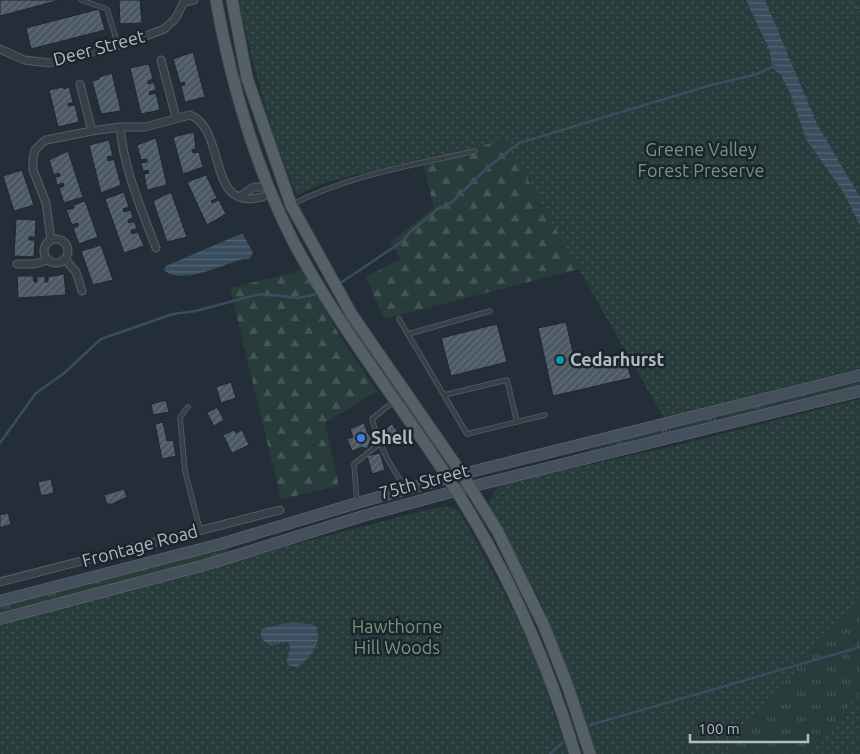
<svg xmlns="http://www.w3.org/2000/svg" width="860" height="754" font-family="Ubuntu,sans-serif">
<defs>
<pattern id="grass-tufts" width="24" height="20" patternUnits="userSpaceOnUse" patternTransform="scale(1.25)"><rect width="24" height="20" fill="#283c3b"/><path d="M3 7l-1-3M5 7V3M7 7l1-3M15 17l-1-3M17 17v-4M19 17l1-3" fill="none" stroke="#455656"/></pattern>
<pattern id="forest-firs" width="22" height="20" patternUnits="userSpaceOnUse" patternTransform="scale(1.25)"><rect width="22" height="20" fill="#283c3b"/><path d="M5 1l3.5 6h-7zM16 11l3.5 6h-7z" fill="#455656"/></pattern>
<pattern id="park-dots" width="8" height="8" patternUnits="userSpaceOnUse" patternTransform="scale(1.25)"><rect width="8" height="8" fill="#283c3b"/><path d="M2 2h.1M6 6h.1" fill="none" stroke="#455656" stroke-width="1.8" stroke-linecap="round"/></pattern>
<pattern id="water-rules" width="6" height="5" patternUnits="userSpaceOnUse" patternTransform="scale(1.25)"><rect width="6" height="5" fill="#3a4d5f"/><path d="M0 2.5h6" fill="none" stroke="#546574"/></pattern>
<pattern id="building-hatch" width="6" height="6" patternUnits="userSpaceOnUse" patternTransform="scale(1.25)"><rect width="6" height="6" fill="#4c5863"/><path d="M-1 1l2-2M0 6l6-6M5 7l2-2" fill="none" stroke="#636e78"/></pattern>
</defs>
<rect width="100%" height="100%" fill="#232e38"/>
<path fill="url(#grass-tufts)" d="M860,381V386L574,455L641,434Z
M860,399V708L820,754H724L777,692L491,497L498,487L506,483L679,445Z
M227,547L229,553L212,558L0,614V607Z"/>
<path fill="url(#forest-firs)" d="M529,121L573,259L643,382L579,269L384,319L366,277L400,259L391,241L434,208L422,159L505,139Z
M303,270L338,333L377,391L325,423L339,486L281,499L230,288Z"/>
<path fill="url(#park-dots)" d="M239,0H860V368L664,418L505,140L326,182L297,195C270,132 253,67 239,0Z
M860,399V595L724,754H596L581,707L540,600L488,507C491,495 495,489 506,483L679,445Z
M446,507L455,508L460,512L515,614L535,658L568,754H0V622L429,509Z
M860,693V754H808Z"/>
<path fill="url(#water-rules)" d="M746,0H765L817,124L860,197V225L842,190L806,139L789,90L780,74L773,69L769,49Z
M243,234L253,253L249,259H243C224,264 181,286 164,270L166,266L238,235Z
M292,622L315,625C325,641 310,658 297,667L288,665L287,661L290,647L288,642C278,642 272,650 264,641C260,637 260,634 262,629Z"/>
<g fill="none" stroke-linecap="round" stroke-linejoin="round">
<path stroke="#3a4d5f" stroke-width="2.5" d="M339,284L403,241L410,232L440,207H445L454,200L486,169L519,143L711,85L754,75L775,66
M0,443L36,393L63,374L101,339L173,314L196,311L252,296L264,294L298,298L316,294
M590,725L860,647
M550,754L561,744"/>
</g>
<path fill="url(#building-hatch)" stroke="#1e272f" d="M0,0H60L0,16Z
M119,0H140L142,23L120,24Z
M99,9L105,30L31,49L26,28Z
M193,52L205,97L185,102L181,86L185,85L184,82L180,83L173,59Z
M149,64L153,79L148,81V84L154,82L156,90L149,92L150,95L156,93L160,110L141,114L130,68Z
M112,73L121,111L101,114L92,81L99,79V77Z
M63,87L64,89L69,87L73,102L68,104V106L75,105L79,122L58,127L49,90Z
M194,132L196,149L192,150L193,153L199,152L203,167L183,174L173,137Z
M156,138L167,185L147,190L144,174L149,173L148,170L143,171L141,163L147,162V159L141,160L137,145Z
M109,140L113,156L107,157L108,161L114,159L121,185L101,193L89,145Z
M68,151L83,197L64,203L59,188L64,186L63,183L57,185L55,177L60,176L59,173L54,175L49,160Z
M22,170L34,205L14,211L3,176Z
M206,175L217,198L211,201L212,203L219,200L226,214L207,225L187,182Z
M124,192L129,207L123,209L124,212L131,210L133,218L128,220L129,223L134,221L137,229L131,230L132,234L138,232L144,246L124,253L105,199Z
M171,192L187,237L167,242L153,201Z
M85,201L98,237L79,244L73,228L78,226V223L72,225L66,210L74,208L73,205Z
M16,219L36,220L35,237H29V240H35L34,257L14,256Z
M101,245L113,280L93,285L81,251Z
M64,274L66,295L18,298L17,276H33L34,282H37V277L45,276V282H48V277Z
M566,322L576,366L625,355L631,378L553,396L538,328Z
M497,324L507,362L451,376L441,338Z
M231,382L236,398L221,403L216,387Z
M166,400L169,412L153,415L151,404Z
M217,407L224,420L214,426L207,413Z
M163,422L167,441L173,440L176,456L162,459L155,424Z
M364,423L368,434L373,436L367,449L362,447L352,451L347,439L353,437L350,429Z
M392,424L400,435L385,446L377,435Z
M234,430L236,433L242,430L249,445L232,453L223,435Z
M380,453L385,470L372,474L367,456Z
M51,479L54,493L41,496L38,482Z
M124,489L127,497L112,504H107L104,495Z
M8,513L11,524L0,528V515Z"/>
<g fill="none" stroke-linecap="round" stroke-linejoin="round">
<g stroke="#555e66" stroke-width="5.5">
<path id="lane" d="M81,0L107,9L118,45
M293,204C350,175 413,165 475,151
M399,319L467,434L545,415
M408,334L490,311
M444,395L507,380L517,422
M394,401L372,419C379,446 390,467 407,489
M188,407L180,417L185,471L200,530
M357,502L354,464L379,444"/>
</g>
<g stroke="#555e66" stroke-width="9">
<path id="street" d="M185,2L194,0
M0,49L24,60L49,63L128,43L164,29L175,19L185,0
M161,60L176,117
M80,84L92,131
M120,127C124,170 141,208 156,248
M44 251a12 12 0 1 1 24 0a12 12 0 1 1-24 0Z
M51,240L46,203L33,170V159L35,150L41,144L46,140L92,131L120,127H145L190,115C228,129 205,216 265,196L269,187H254L239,197
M65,259L76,272L82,291
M17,264H35L48,260
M0,582L280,510"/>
</g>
<g stroke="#555e66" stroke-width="12">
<path id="secondary" d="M0,601L224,543L357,503L462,474L860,375
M0,619L205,565L363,516L470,487L860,391"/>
</g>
<g stroke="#404951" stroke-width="13">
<path id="primary" d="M216,0C231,83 255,166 293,241C338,326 396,398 448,478C504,563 546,657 575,754
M232,0L247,78L291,205L352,315L462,474L498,532L544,626L568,687L590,754"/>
</g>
<path stroke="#455758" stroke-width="1" stroke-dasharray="4 4" stroke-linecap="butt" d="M848,0L860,12"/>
<use href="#lane" stroke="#374048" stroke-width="4"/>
<use href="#street" stroke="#374048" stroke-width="7"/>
<use href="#secondary" stroke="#454f5b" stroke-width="10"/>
<use href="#primary" stroke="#555f68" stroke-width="11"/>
</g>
<circle fill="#0f9aa8" stroke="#1c252d" stroke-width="2" cx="560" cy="360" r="5"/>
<circle fill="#3f7fe0" stroke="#1c252d" stroke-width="2" cx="361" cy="438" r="5"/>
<g text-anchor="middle" stroke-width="5" stroke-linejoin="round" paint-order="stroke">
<g font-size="18" fill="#b2bbc4" stroke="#1c252d">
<text transform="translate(99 48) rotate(-15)" y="6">Deer Street</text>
<text transform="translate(424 482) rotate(-15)" y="6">75th Street</text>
<text transform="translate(140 546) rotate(-15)" y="6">Frontage Road</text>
</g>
<g font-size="18" fill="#729877" stroke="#1c252d">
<text x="701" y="156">Greene Valley<tspan x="701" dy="21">Forest Preserve</tspan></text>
<text x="397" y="633">Hawthorne<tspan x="397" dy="21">Hill Woods</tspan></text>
</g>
<g font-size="18" font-weight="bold" fill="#b2bbc4" stroke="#1c252d" text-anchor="start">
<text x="570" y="366">Cedarhurst</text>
<text x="371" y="444">Shell</text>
</g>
</g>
<path d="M690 734v8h118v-8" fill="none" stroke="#b2bbc4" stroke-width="2.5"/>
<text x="698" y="734" font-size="15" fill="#b2bbc4" stroke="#1c252d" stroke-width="4" paint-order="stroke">100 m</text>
</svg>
